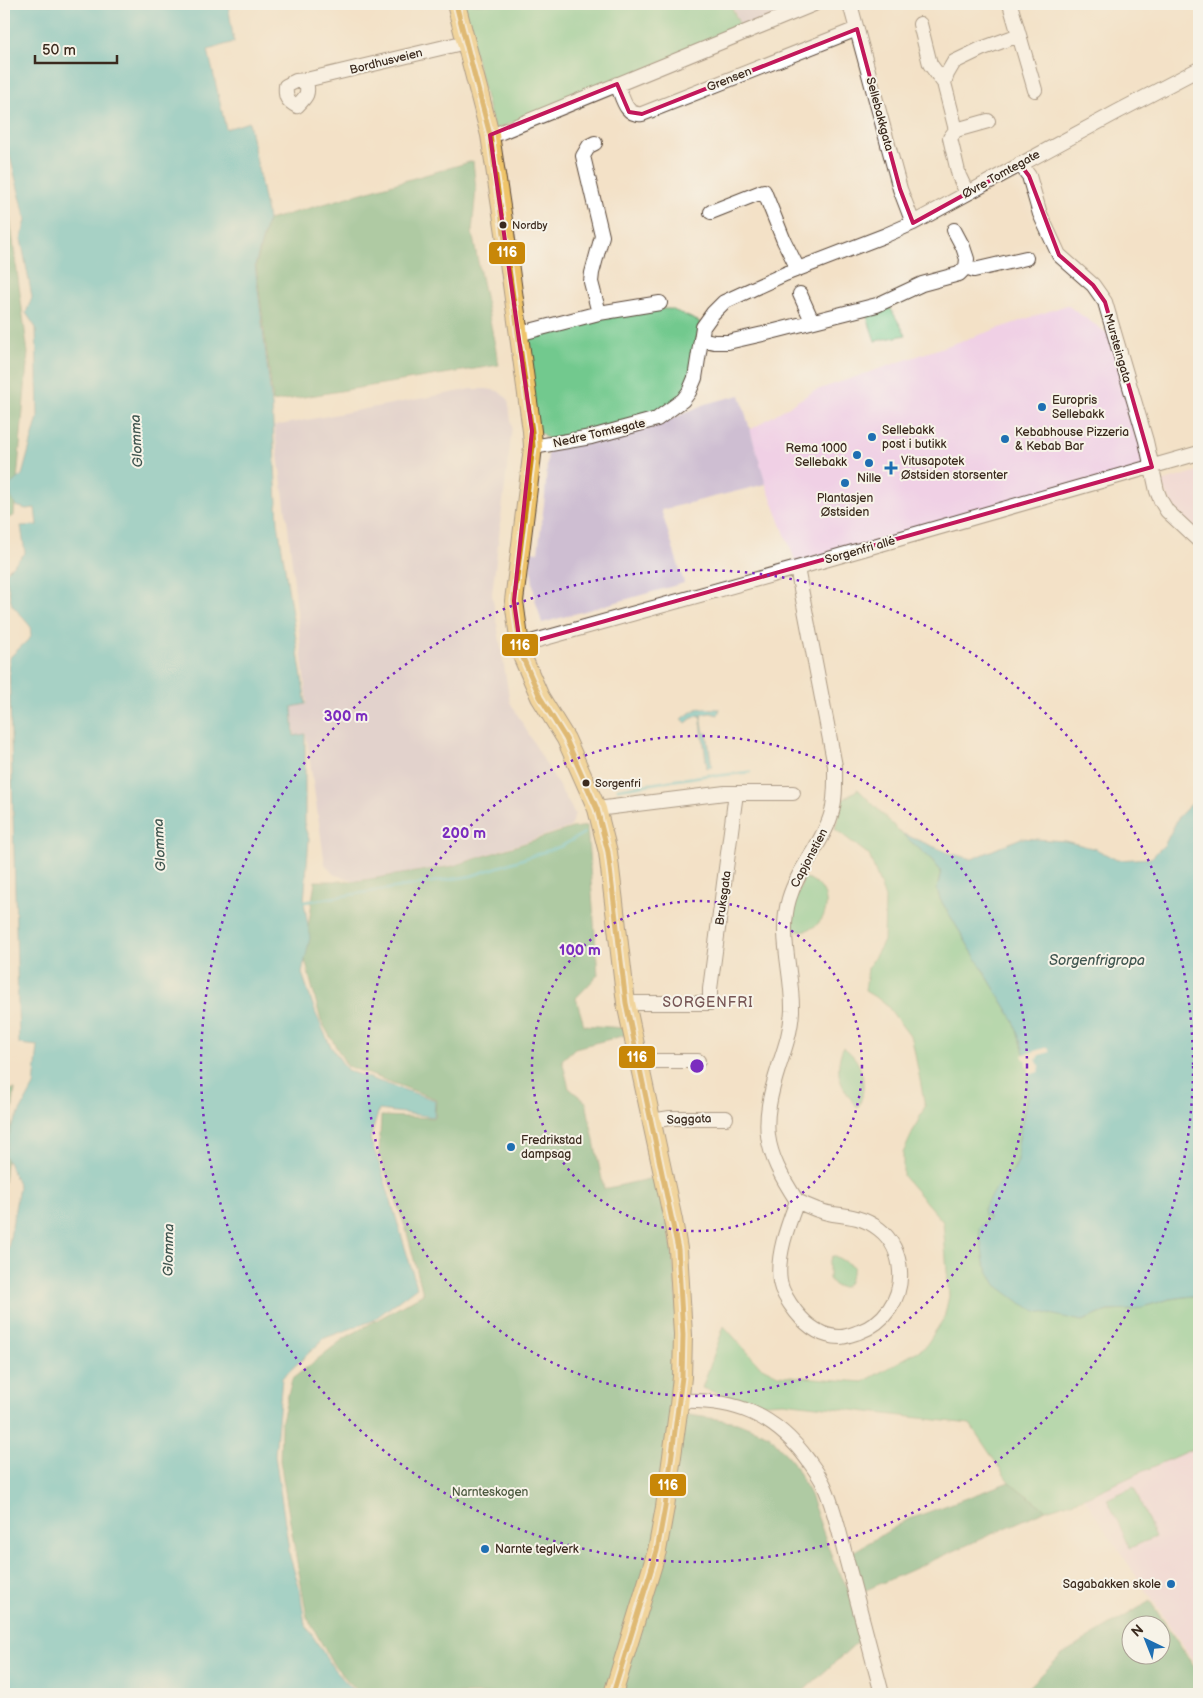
<svg xmlns="http://www.w3.org/2000/svg" width="1203" height="1698" font-family="'Balsamiq Sans',sans-serif">
<rect width="100%" height="100%" fill="#f7f3e8"/>
<filter id="ink" filterUnits="userSpaceOnUse"><feTurbulence type="fractalNoise" baseFrequency=".02" numOctaves="2"/><feDisplacementMap in="SourceGraphic" scale="10" xChannelSelector="R" yChannelSelector="G"/><feConvolveMatrix kernelMatrix="1 2 1 2 8 2 1 2 1" color-interpolation-filters="sRGB"/></filter>
<filter id="wash" filterUnits="userSpaceOnUse"><feTurbulence type="fractalNoise" baseFrequency=".0096" numOctaves="4" result="noise"/><feDisplacementMap in="SourceGraphic" scale="20" xChannelSelector="R" yChannelSelector="G"/><feGaussianBlur stdDeviation="1.12" result="paint"/><feColorMatrix in="noise" values="0 0 0 0 0 0 0 0 0 0 0 0 0 0 0 0 0 1.4 0 .05"/><feComposite in="paint" operator="in"/></filter>
<g filter="url(#wash)">
<rect width="100%" height="100%" fill="#f3e1c7"/>
<path fill="#f0d0e5" d="M1067,305L1117,340L1152,467L798,568L766,485L750,430L814,391Z
M1199,471V534L1174,509L1161,482Z
M1199,1446V1670L1084,1498Z"/>
<path fill="#cebed2" d="M731,4H805L743,30Z
M472,389H487L498,391L508,399L512,427L492,594L510,702L575,814L570,827L454,865L357,881L335,875L325,864L306,734L295,736L292,707L307,704L288,527L274,426Z
M740,395L766,484L661,510L684,583L542,623L535,599L529,551L538,552L545,496L548,450L656,426L705,404Z"/>
<path fill="#72c98e" stroke="#567a56" d="M462,4H730L742,30L494,130Z
M888,304L906,335L875,341L865,311Z
M652,309H671L700,322L689,384L674,403L655,415L584,434L548,439L537,430L525,342L530,335L605,316Z
M858,789L901,833L932,860L941,871L937,889L940,899L1014,1021L1029,1068L1027,1096L1018,1144V1161L988,1216L989,1219L979,1228L984,1263L1082,1321L1107,1311L1132,1310L1170,1299L1199,1295V1446L1084,1498L1046,1510L1009,1482L970,1424L783,1402L752,1404L702,1388L724,1326L760,1366L778,1375L863,1382L925,1347L944,1318L949,1296L943,1222L903,1176V1153L925,1106L912,1039L885,1003L865,991L868,968L884,941L885,898L869,855L835,829L843,800Z
M806,878C838,888 830,933 796,931L791,928C789,911 797,895 803,880Z
M843,1047C864,1061 868,1086 858,1108C841,1087 833,1075 843,1047Z
M832,1256H835L854,1267L848,1284L844,1287H836L829,1279V1262Z
M1134,1487L1155,1537L1130,1548L1107,1499Z"/>
<path fill="#5dad79" stroke="#4c6c4c" fill-rule="evenodd" d="M473,161L476,189L472,232L499,365L273,402L256,265L268,220Z
M4,173L28,353L14,516L4,519Z
M587,826L598,975L576,998L584,1025L624,1028L626,1035L575,1048L562,1060L569,1088L586,1102L604,1189L657,1177L672,1247L679,1324L676,1413L737,1422L769,1435L793,1462L810,1495L833,1560L854,1600L864,1636L800,1694H359L333,1664L307,1617L294,1545L280,1461L281,1424L292,1379L343,1339L423,1294L406,1229L379,1154L381,1116L435,1118L436,1099L347,1066L321,1021L304,956L315,881H357L453,866L572,828Z
M15,1089L4,1182V1091Z
M1009,1482L1046,1510L864,1591L851,1553L907,1520Z
M1150,1601L1199,1674V1694H1022L1062,1654ZM1130,1626H1160V1656H1130Z"/>
<path fill="#4dbcc3" stroke="#447370" d="M4,4H228L234,42L208,50L226,129L249,122L268,219L255,265L272,406L278,523L306,704L292,707L294,736L305,734V828L309,839L304,902L310,938L302,973L316,1014L330,1045L348,1071L435,1100L434,1117L379,1110L370,1139L381,1168L417,1287L372,1321L325,1338L282,1378L275,1455L290,1557L300,1590L305,1624L334,1669L357,1694H4V1272L19,1186L5,1156L11,1128L34,1086L38,1046L19,1044L9,658L31,637L30,626L12,605L5,573L25,553L21,526L37,525L35,508L26,509L16,506L11,497L10,485L22,475L38,417L36,328L26,313L32,297L21,239L26,220L4,133Z
M699,708L720,709L718,715L710,713L701,715L704,733H707L712,767L707,768L700,715L691,719L686,723L682,719L691,712Z
M1197,798L1199,799V1295L1170,1299L1132,1310L1107,1311L1082,1321L1036,1311L1019,1302L996,1285L984,1263L979,1228L989,1219L988,1216L984,1215L983,1210L994,1190L1014,1169L1018,1161V1144L1027,1096L1029,1068L1014,1021L940,899L937,889L941,871L932,860L901,833L949,853L972,859L1021,838L1065,841L1096,849L1117,860L1151,858L1165,844L1179,816Z"/>
<path fill="#f3e1c7" d="M1048,1047L1050,1052L1039,1055L1036,1060L1040,1067L1038,1072L1028,1075L1029,1068L1026,1065V1061L1024,1059L1022,1055Z"/>
<g fill="none" stroke-linecap="round" stroke-linejoin="round">
<path stroke="#4dbcc3" stroke-width="3" d="M618,789L709,775L715,776L750,772
M304,902L471,876L562,846L584,833"/>
</g>
</g>
<g filter="url(#ink)">
<g fill="none" stroke-linecap="round" stroke-linejoin="round">
<g stroke="#574537" stroke-width="16">
<path id="minor" d="M850,4L900,189L913,223
M1010,4L1019,35
M920,24L930,64L944,83
M306,80C309,94 307,96 297,106C287,101 285,97 286,86L296,81L306,80L466,42
M617,84C623,98 625,116 642,114L857,29
M956,130L988,121
M490,135L499,133L814,4
M595,143L589,146L583,156L602,236L592,273L591,282L599,313
M1020,164L1029,176L1040,214L1059,255L1093,285L1105,302L1146,441L1157,491L1161,501L1167,511L1199,541
M967,193L959,176L950,138L956,130L944,83L947,74L954,62L981,49L1019,35L1035,90
M711,212L764,191L784,241L798,269
M966,267L974,270L1026,258
M800,294L812,321
M518,334L599,313L660,303
M701,339L714,342H728L763,334L877,305L922,284L959,274L966,267L967,259L963,247L954,230
M533,447L591,437L657,419L683,400L689,392L695,378L703,327L713,313L724,302L785,274L886,235L913,223L1117,112L1199,69
M520,645L797,568L1199,453
M597,809L725,793H793
M626,1003H710V989L736,793
M638,1063L648,1061H698
M651,1121L670,1118H726
M797,1201C809,1207 820,1212 833,1214C850,1216 865,1218 879,1229C892,1239 899,1255 900,1271C902,1299 884,1323 859,1332C853,1334 846,1337 840,1337C822,1337 807,1326 796,1312C789,1303 782,1293 780,1282C776,1256 788,1225 797,1201C763,1149 760,1126 779,1066C785,1048 791,1031 792,1011C793,973 778,936 789,899C798,868 822,845 831,815C836,799 835,782 835,766L797,568
M679,1401C734,1399 775,1414 808,1460C813,1467 820,1476 824,1485C836,1512 841,1541 849,1569C860,1611 871,1653 882,1694"/>
</g>
<g stroke="#574537" stroke-width="20">
<path id="major" d="M456,4L490,135L505,233L532,431L533,447L530,472L514,601L520,645L523,658L540,697L566,739L597,809L608,852L626,1003L673,1220L678,1249L683,1335L682,1377L679,1405L665,1507L657,1551L613,1694"/>
</g>
<use href="#minor" stroke="#fff" stroke-width="14"/>
<use href="#major" stroke="#efc469" stroke-width="18"/>
<g stroke="#f7f3e8" stroke-width="9">
<path id="bus-1" d="M456,4L490,135L532,431L533,447L514,601L520,645L523,658L540,697L566,739L597,809L608,852L626,1003L678,1249L683,1335L682,1377L665,1507L657,1551L613,1694"/>
</g>
<use href="#bus-1" stroke="#c88708" stroke-width="5"/>
</g>
</g>
<path d="M0 0H1203V1698H0ZM857,29L900,189L913,223L1020,164L1029,176L1059,255L1093,285L1105,302L1152,467L520,645L514,601L532,431L490,135L617,84L629,112L642,114Z" fill="#f3e1c7" fill-opacity=".55" fill-rule="evenodd"/>
<path fill="none" stroke="#c2185b" stroke-width="4" stroke-linejoin="round" d="M857,29L900,189L913,223L1020,164L1029,176L1059,255L1093,285L1105,302L1152,467L520,645L514,601L532,431L490,135L617,84L629,112L642,114Z"/>
<g fill="none" stroke="#7b2cbf" stroke-width="2.5" stroke-dasharray="2.5 5">
<circle cx="697" cy="1066" r="165"/>
<circle cx="697" cy="1066" r="330"/>
<circle cx="697" cy="1066" r="496"/>
</g>
<g fill="#3b2a1e" stroke="#f7f3e8" stroke-width="2">
<circle cx="503" cy="225" r="4.5"/>
<circle cx="586" cy="783" r="4.5"/>
</g>
<g fill="#1f6fb2" stroke="#f7f3e8" stroke-width="2">
<circle cx="1042" cy="407" r="5"/>
<circle cx="872" cy="437" r="5"/>
<circle cx="1005" cy="439" r="5"/>
<circle cx="857" cy="455" r="5"/>
<circle cx="869" cy="463" r="5"/>
<path d="M888.5 460.5h5v5h5v5h-5v5h-5v-5h-5v-5h5z"/>
<circle cx="845" cy="483" r="5"/>
<circle cx="511" cy="1147" r="5"/>
<circle cx="485" cy="1549" r="5"/>
<circle cx="1171" cy="1584" r="5"/>
</g>
<g text-anchor="middle" stroke-width="4" stroke-linejoin="round" paint-order="stroke">
<g font-size="11" fill="#3b2a1e" stroke="#f7f3e8" text-anchor="start">
<text x="512" y="229">Nordby</text>
<text x="595" y="787">Sorgenfri</text>
</g>
<g font-size="12" fill="#3b2a1e" stroke="#f7f3e8">
<text transform="translate(386 61) rotate(-14)" y="4">Bordhusveien</text>
<text transform="translate(729 79) rotate(-22)" y="4">Grensen</text>
<text transform="translate(880 114) rotate(75)" y="4">Sellebakkgata</text>
<text transform="translate(1001 174) rotate(-29)" y="4">Øvre Tomtegate</text>
<text transform="translate(1118 348) rotate(74)" y="4">Mursteingata</text>
<text transform="translate(599 433) rotate(-13)" y="4">Nedre Tomtegate</text>
<text transform="translate(860 550) rotate(-16)" y="4">Sorgenfri allé</text>
<text transform="translate(809 858) rotate(-62)" y="4">Capjonstien</text>
<text transform="translate(723 898) rotate(-82)" y="4">Bruksgata</text>
<text transform="translate(689 1119) rotate(-2)" y="4">Saggata</text>
</g>
<g font-size="12" fill="#3b2a1e" stroke="#f7f3e8" text-anchor="start">
<text x="1052" y="404">Europris<tspan x="1052" dy="14">Sellebakk</tspan></text>
<text x="882" y="434">Sellebakk<tspan x="882" dy="14">post i butikk</tspan></text>
<text x="1015" y="436">Kebabhouse Pizzeria<tspan x="1015" dy="14">&amp; Kebab Bar</tspan></text>
<text x="847" y="452" text-anchor="end">Rema 1000<tspan x="847" dy="14">Sellebakk</tspan></text>
<text x="901" y="465">Vitusapotek<tspan x="901" dy="14">Østsiden storsenter</tspan></text>
<text x="869" y="482" text-anchor="middle">Nille</text>
<text x="845" y="502" text-anchor="middle">Plantasjen<tspan x="845" dy="14">Østsiden</tspan></text>
<text x="521" y="1144">Fredrikstad<tspan x="521" dy="14">dampsag</tspan></text>
<text x="495" y="1553">Narnte teglverk</text>
<text x="1161" y="1588" text-anchor="end">Sagabakken skole</text>
</g>
<g font-size="12" fill="#4c5a40" stroke="#f7f3e8">
<text x="490" y="1496">Narnteskogen</text>
</g>
<g font-size="14" font-style="italic" fill="#405650" stroke="#f7f3e8">
<text transform="translate(136 441) rotate(-93)" y="5">Glomma</text>
<text transform="translate(159 845) rotate(-93)" y="5">Glomma</text>
<text x="1097" y="965">Sorgenfrigropa</text>
<text transform="translate(168 1250) rotate(-89)" y="5">Glomma</text>
</g>
<g font-size="14" letter-spacing="1" fill="#775655" stroke="#f7f3e8">
<text x="708" y="1007">SORGENFRI</text>
</g>
</g>
<circle cx="697" cy="1066" r="8" fill="#7b2cbf" stroke="#f7f3e8" stroke-width="2.5"/>
<g font-size="15" text-anchor="middle" font-weight="bold" fill="#7b2cbf" stroke="#f7f3e8" stroke-width="4" stroke-linejoin="round" paint-order="stroke">
<text x="346" y="721">300 m</text>
<text x="464" y="838">200 m</text>
<text x="580" y="955">100 m</text>
</g>
<g stroke="#f7f3e8" stroke-width="2">
<rect x="488" y="241" width="38" height="24" rx="5" fill="#c88708"/>
<rect x="501" y="633" width="38" height="24" rx="5" fill="#c88708"/>
<rect x="618" y="1045" width="38" height="24" rx="5" fill="#c88708"/>
<rect x="649" y="1473" width="38" height="24" rx="5" fill="#c88708"/>
</g>
<g font-size="14" text-anchor="middle" font-weight="bold" fill="#fff">
<text x="507" y="257">116</text>
<text x="520" y="650">116</text>
<text x="637" y="1062">116</text>
<text x="668" y="1490">116</text>
</g>
<rect width="1203" height="1698" fill="none" stroke="#f7f3e8" stroke-width="20"/>
<g transform="translate(1146 1640) rotate(317)"><circle r="24" fill="#f7f3e8" stroke="#aca397"/>
<path d="M0-4L9 19L0 12L-9 19Z" fill="#1f6fb2"/>
<text y="-8" font-size="14" font-weight="bold" text-anchor="middle" fill="#3b2a1e">N</text>
</g>
<path d="M35 55v8h82v-8" fill="none" stroke="#3b2a1e" stroke-width="2.5"/>
<text x="42" y="55" font-size="15" fill="#3b2a1e" stroke="#f7f3e8" stroke-width="4" paint-order="stroke">50 m</text>
</svg>
